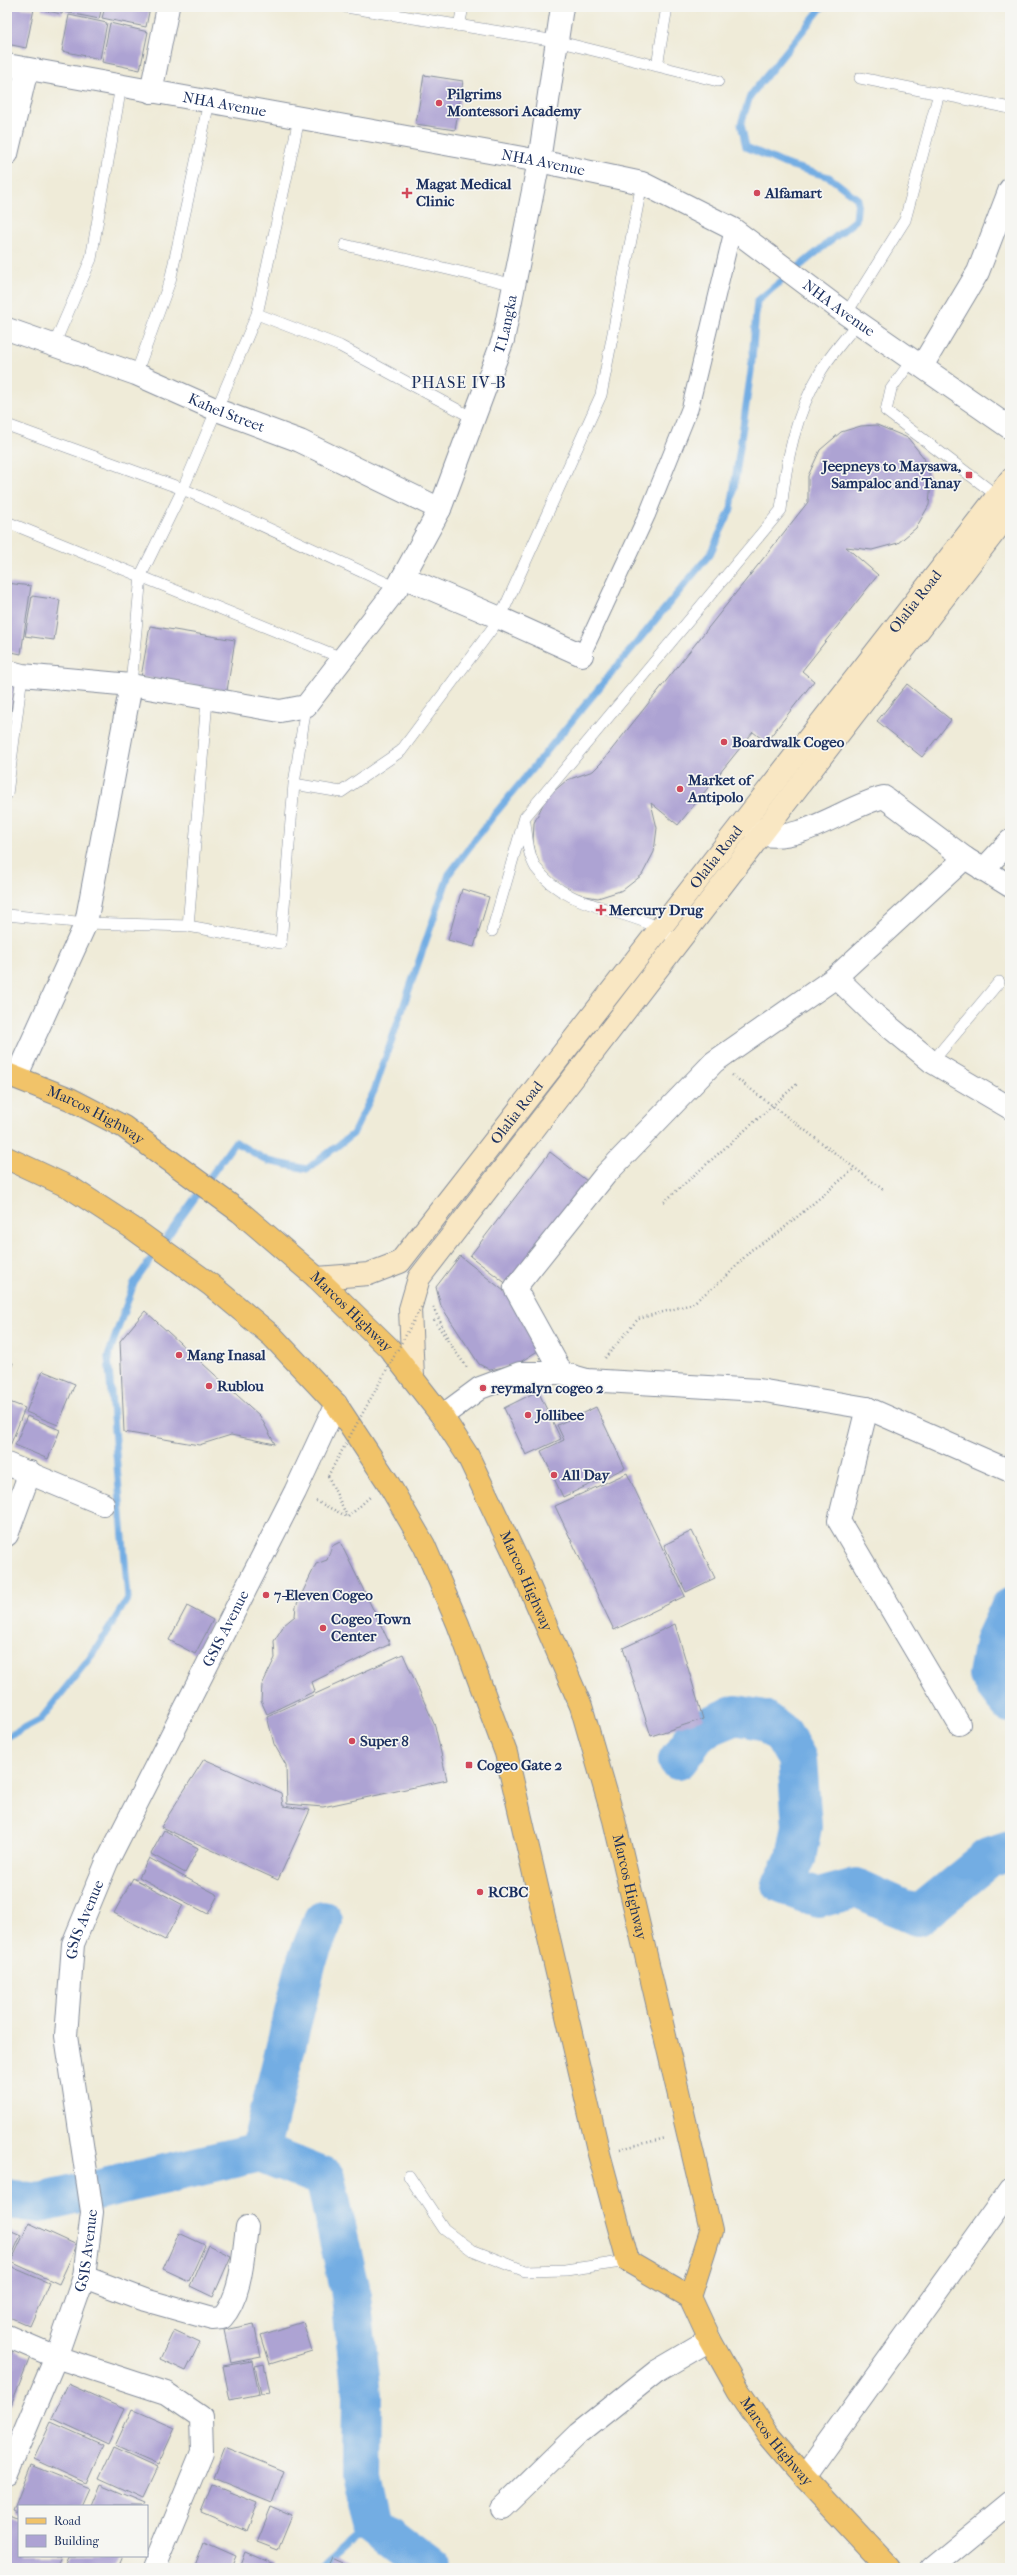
<svg xmlns="http://www.w3.org/2000/svg" width="1017" height="2575" font-family="'IM FELL French Canon',serif">
<rect width="100%" height="100%" fill="#f6f6f2"/>
<filter id="ink" filterUnits="userSpaceOnUse"><feTurbulence type="fractalNoise" baseFrequency=".025" numOctaves="2"/><feDisplacementMap in="SourceGraphic" scale="8" xChannelSelector="R" yChannelSelector="G"/><feConvolveMatrix kernelMatrix="1 2 1 2 8 2 1 2 1" color-interpolation-filters="sRGB"/></filter>
<filter id="wash" filterUnits="userSpaceOnUse"><feTurbulence type="fractalNoise" baseFrequency=".012" numOctaves="4" result="noise"/><feDisplacementMap in="SourceGraphic" scale="16" xChannelSelector="R" yChannelSelector="G"/><feGaussianBlur stdDeviation="0.9" result="paint"/><feColorMatrix in="noise" values="0 0 0 0 0 0 0 0 0 0 0 0 0 0 0 0 0 1.4 0 .05"/><feComposite in="paint" operator="in"/></filter>
<g filter="url(#wash)">
<rect width="100%" height="100%" fill="#efebd8"/>
<g fill="none" stroke-linecap="round" stroke-linejoin="round">
<path stroke="#73ade3" stroke-width="7" d="M7,1737L41,1719L95,1651L128,1598L108,1357L134,1283L235,1142L268,1161L307,1169L353,1134L374,1091L449,874L494,815L710,554L731,509L751,371L757,301L856,220L858,199L829,177L785,164L746,147L741,124L750,96L822,7
M322,2568L372,2524"/>
<path stroke="#73ade3" stroke-width="40" d="M1010,1608L994,1642L988,1675L1010,1704
M678,1760L700,1730L736,1715L763,1720L783,1735L797,1759L802,1826L796,1858L782,1884L819,1898L856,1888L918,1916L989,1858L1010,1851
M260,2152L307,1960L323,1921
M7,2199L40,2203L260,2152L325,2178L350,2288L362,2395L361,2473L372,2524L430,2568"/>
</g>
<g id="blocks">
<path fill="#ada3d3" d="M7,7L34,9L26,48L7,44Z
M42,7H64L62,14L42,10Z
M66,7H102L99,19L65,12Z
M105,7H150L146,27L102,18Z
M69,15L107,23L100,59L62,51Z
M110,23L148,32L140,70L102,62Z
M424,75L463,81L455,130L416,124Z
M877,425L908,438L924,458L931,481L929,505L916,528L898,543L872,550L846,547L878,575L802,671L814,681L766,742L753,732L678,825L651,803L657,828L654,852L642,875L623,890L598,898L572,894L546,875L537,860L533,842L534,823L546,798L567,780L593,771L601,763L808,502V476L820,450L841,432L861,426Z
M7,583L31,586L21,654L7,651Z
M32,596L60,600L54,640L25,636Z
M150,626L235,640L227,691L141,677Z
M7,677L16,679L11,711H7Z
M907,684L951,720L922,757L877,721Z
M7,730L12,731L9,749H7Z
M462,889L489,897L474,947L448,940Z
M550,1152L587,1181L508,1285L470,1256Z
M460,1256L514,1299L544,1347L517,1364L490,1370L479,1364L441,1306L436,1287Z
M145,1311L260,1416L275,1444L231,1435L199,1445L124,1432L120,1341Z
M7,1361L13,1363L7,1378Z
M43,1371L75,1384L58,1425L26,1412Z
M538,1391L561,1439L526,1455L504,1408Z
M7,1401L25,1408L10,1446L7,1445Z
M596,1407L625,1468L563,1497L541,1451L564,1440L557,1425Z
M27,1416L60,1430L48,1459L15,1445Z
M627,1473L685,1596L614,1630L555,1506Z
M692,1531L715,1578L686,1592L664,1545Z
M340,1542L390,1644L312,1682L315,1691L267,1714L261,1701L262,1685L275,1658L274,1641L284,1625L295,1616L296,1606L316,1564L327,1560L332,1546Z
M187,1606L213,1620L195,1654L169,1640Z
M675,1624L703,1719L651,1736L623,1648Z
M403,1654L435,1726L447,1780L323,1807L287,1804L286,1765L274,1744L267,1716Z
M204,1759L281,1793L283,1806L310,1810L278,1880L161,1827Z
M164,1830L198,1848L185,1873L151,1854Z
M149,1858L218,1895L208,1914L139,1877Z
M133,1878L183,1905L165,1940L114,1913Z
M29,2223L77,2245L59,2284L11,2262Z
M7,2229L21,2235L10,2260L7,2258Z
M179,2233L205,2245L189,2281L163,2269Z
M208,2245L231,2256L213,2297L190,2286Z
M7,2265L49,2283L30,2326L7,2316Z
M303,2322L312,2351L270,2364L261,2335Z
M254,2324L261,2357L231,2363L224,2330Z
M174,2330L200,2342L186,2371L160,2359Z
M13,2350L30,2357L11,2405L7,2403V2365Z
M252,2361L259,2394L230,2400L223,2366Z
M264,2364L270,2393L261,2394L255,2366Z
M68,2384L124,2409L108,2444L52,2418Z
M132,2409L175,2428L158,2465L115,2446Z
M51,2422L103,2445L86,2483L34,2459Z
M225,2447L284,2471L272,2502L213,2478Z
M113,2448L157,2468L143,2498L99,2478Z
M31,2465L89,2488L81,2506H19V2514L13,2511Z
M100,2484L145,2503L143,2506H91Z
M212,2485L257,2503L246,2531L201,2512Z
M271,2507L292,2516L278,2550L257,2542Z
M9,2516L19,2520V2556H63L58,2568H7V2521Z
M204,2542L236,2556L231,2568H194Z
M246,2552L276,2565L275,2568H240Z
M70,2556H123L118,2568H65Z
M333,2559L353,2568H329Z"/>
</g>
</g>
<g filter="url(#ink)">
<use href="#blocks" fill-opacity="0" stroke="#858d9b" stroke-width="1"/>
<g fill="none" stroke-linecap="round" stroke-linejoin="round">
<g stroke="#858d9b" stroke-width="12">
<path id="service" d="M346,7L556,41L718,81
M459,26L463,7
M657,66L667,7
M860,78L1010,108
M345,245L515,285
M257,314L340,346L473,418
M846,314L905,220L939,93
M54,345L91,259L121,86
M912,360L891,389L886,411L1000,498
M136,374L170,281L209,102
M7,425L183,489L397,588
M7,522L342,658
M131,685L141,575L183,489L257,314L299,119
M294,784L341,792L401,751L500,618L601,395L642,183
M7,794L22,675
M525,823C527,838 528,855 536,868C564,907 620,908 659,928C666,932 673,938 679,943
M7,915L86,923L188,926L281,943L294,784L306,706
M188,926L207,700
M492,931L525,817L781,510C786,462 795,414 821,371C831,354 846,338 858,322
M932,1062L999,982
M409,2176L444,2229L472,2250L525,2271L566,2270L628,2261"/>
</g>
<g stroke="#858d9b" stroke-width="18">
<path id="pedestrian" d="M582,655L647,515L690,408L733,229"/>
</g>
<g stroke="#858d9b" stroke-width="24">
<g id="minor">
<path d="M7,154L27,69"/>
<path id="s1" d="M7,329L136,374L217,410L300,441L440,509"/>
<path d="M922,366L978,272L1010,189"/>
<path d="M403,577L500,618L582,655"/>
<path id="s2" d="M7,671L22,675L131,685L280,711L306,706L397,588L440,509L503,340L539,161L562,7"/>
<path d="M748,824C753,827 759,834 764,835C803,842 846,806 884,797L965,858L1010,886"/>
<path d="M983,870L1010,841"/>
<path d="M836,977L875,1015L932,1062L1010,1108"/>
<path d="M16,1077L86,923L131,685"/>
<path d="M562,1373L587,1380L759,1390L867,1408L1010,1471"/>
<path d="M867,1408L839,1521L959,1724"/>
<path d="M442,1416L480,1388L520,1373H562L515,1288L606,1174L714,1062L836,977L965,858"/>
<path d="M7,1464L103,1504"/>
<path d="M7,1535L30,1472"/>
<path d="M84,2277L145,2300L212,2319L222,2318C242,2296 243,2255 247,2227"/>
<path d="M7,2336L56,2357L166,2393L201,2417L202,2452L154,2568"/>
<path d="M804,2477L1010,2190"/>
<path d="M502,2508L578,2434L657,2371L710,2340"/>
<path d="M931,2568L1010,2503"/>
</g>
</g>
<g stroke="#858d9b" stroke-width="24">
<g id="tertiary">
<path id="s3" d="M7,65L539,161L642,183L733,229L846,314L1010,428"/>
<path d="M151,92L168,7"/>
<path id="s4" d="M7,2473L56,2357L84,2277L92,2212L66,2036L73,1944L107,1862L295,1492L336,1404"/>
</g>
</g>
<g stroke="#858d9b" stroke-width="24">
<g id="secondary">
<path id="s5" d="M317,1278L369,1274L400,1262L1010,480"/>
<path d="M413,1377L410,1309L419,1278L1010,512"/>
</g>
</g>
<g stroke="#858d9b" stroke-width="24">
<g id="primary">
<path id="s6" d="M7,1074L70,1099L124,1127L240,1212L317,1278L389,1348L442,1416L468,1456L523,1572L581,1706L614,1820L711,2231L690,2297"/>
<path id="s7" d="M7,1158L71,1188L131,1227L211,1285L272,1336L336,1404L387,1481L424,1545L458,1624L506,1753L599,2154L628,2261L690,2297L710,2340L738,2390L770,2437L804,2477L889,2568"/>
</g>
</g>
<path stroke="#858d9b" stroke-width="2.5" stroke-dasharray="1 3" stroke-linecap="butt" d="M732,1075L885,1191
M664,1202L797,1084
M433,1307L453,1348L468,1369
M434,1320L448,1341
M605,1358L638,1319L692,1304L726,1277L751,1250L777,1234L855,1168
M328,1476L347,1516
M316,1501L348,1517L371,1496
M620,2149L666,2138"/>
<use href="#service" stroke="#fff" stroke-width="11"/>
<use href="#pedestrian" stroke="#fff" stroke-width="16"/>
<use href="#minor" stroke="#fff" stroke-width="22"/>
<use href="#tertiary" stroke="#fff" stroke-width="22"/>
<use href="#secondary" stroke="#f9e7c3" stroke-width="22"/>
<use href="#primary" stroke="#f1c369" stroke-width="22"/>
<path stroke="#858d9b" stroke-width="2.5" stroke-dasharray="1 3" stroke-linecap="butt" d="M328,1476L423,1304"/>
</g>
</g>
<g fill="#d1495b" stroke="#f6f6f2" stroke-width="1.5">
<circle cx="439" cy="103" r="4"/>
<path d="M405 187h4v4h4v4h-4v4h-4v-4h-4v-4h4z"/>
<circle cx="757" cy="193" r="4"/>
<rect x="965" y="471" width="8" height="8" rx="2"/>
<circle cx="724" cy="742" r="4"/>
<circle cx="680" cy="789" r="4"/>
<path d="M599 904h4v4h4v4h-4v4h-4v-4h-4v-4h4z"/>
<circle cx="179" cy="1355" r="4"/>
<circle cx="209" cy="1386" r="4"/>
<circle cx="483" cy="1388" r="4"/>
<circle cx="528" cy="1415" r="4"/>
<circle cx="554" cy="1475" r="4"/>
<circle cx="266" cy="1595" r="4"/>
<circle cx="323" cy="1628" r="4"/>
<circle cx="352" cy="1741" r="4"/>
<rect x="465" y="1761" width="8" height="8" rx="2"/>
<circle cx="480" cy="1892" r="4"/>
</g>
<g text-anchor="middle" stroke-width="3.5" stroke-linejoin="round" paint-order="stroke">
<g font-size="15" font-weight="bold" fill="#1b2f5e" stroke="#f6f6f2" text-anchor="start">
<text x="447" y="99">Pilgrims<tspan x="447" dy="17">Montessori Academy</tspan></text>
<text x="416" y="189">Magat Medical<tspan x="416" dy="17">Clinic</tspan></text>
<text x="765" y="198">Alfamart</text>
<text x="961" y="471" text-anchor="end">Jeepneys to Maysawa,<tspan x="961" dy="17">Sampaloc and Tanay</tspan></text>
<text x="732" y="747">Boardwalk Cogeo</text>
<text x="688" y="785">Market of<tspan x="688" dy="17">Antipolo</tspan></text>
<text x="609" y="915">Mercury Drug</text>
<text x="187" y="1360">Mang Inasal</text>
<text x="217" y="1391">Rublou</text>
<text x="491" y="1393">reymalyn cogeo 2</text>
<text x="536" y="1420">Jollibee</text>
<text x="562" y="1480">All Day</text>
<text x="274" y="1600">7-Eleven Cogeo</text>
<text x="331" y="1624">Cogeo Town<tspan x="331" dy="17">Center</tspan></text>
<text x="360" y="1746">Super 8</text>
<text x="477" y="1770">Cogeo Gate 2</text>
<text x="488" y="1897">RCBC</text>
</g>
<g font-size="15" fill="#1b2f5e" stroke="#f6f6f2">
<text dy="5" stroke="none"><textPath href="#s3" startOffset="221">NHA Avenue</textPath></text>
<text dy="5" stroke="none"><textPath href="#s3" startOffset="545">NHA Avenue</textPath></text>
<text dy="5" stroke="none"><textPath href="#s3" startOffset="880">NHA Avenue</textPath></text>
<text dy="5" stroke="none"><textPath href="#s2" startOffset="738">T.Langka</textPath></text>
<text dy="5" stroke="none"><textPath href="#s1" startOffset="235">Kahel Street</textPath></text>
<text dy="5" stroke="none"><textPath href="#s5" startOffset="923">Olalia Road</textPath></text>
<text dy="5" stroke="none"><textPath href="#s5" startOffset="599">Olalia Road</textPath></text>
<text dy="5" stroke="none"><textPath href="#s5" startOffset="275">Olalia Road</textPath></text>
<text dy="5" stroke="none"><textPath href="#s6" startOffset="98">Marcos Highway</textPath></text>
<text dy="5" stroke="none"><textPath href="#s6" startOffset="422">Marcos Highway</textPath></text>
<text dy="5" stroke="none"><textPath href="#s6" startOffset="746">Marcos Highway</textPath></text>
<text dy="5" stroke="none"><textPath href="#s4" startOffset="897">GSIS Avenue</textPath></text>
<text dy="5" stroke="none"><textPath href="#s6" startOffset="1070">Marcos Highway</textPath></text>
<text dy="5" stroke="none"><textPath href="#s4" startOffset="573">GSIS Avenue</textPath></text>
<text dy="5" stroke="none"><textPath href="#s4" startOffset="237">GSIS Avenue</textPath></text>
<text dy="5" stroke="none"><textPath href="#s7" startOffset="1567">Marcos Highway</textPath></text>
</g>
<g font-size="16" letter-spacing="1" fill="#1b2f5e" stroke="#f6f6f2">
<text x="459" y="388">PHASE IV-B</text>
</g>
</g>
<rect width="1017" height="2575" fill="none" stroke="#f6f6f2" stroke-width="24"/>
<rect x="18" y="2505" width="130" height="52" fill="#f6f6f2" stroke="#9ea6b7"/>
<rect x="26" y="2518" width="20" height="6" fill="#f1c369" stroke="#9ea6b7"/>
<text x="54" y="2525" font-size="12" fill="#1b2f5e">Road</text>
<rect x="26" y="2535" width="20" height="12" fill="#ada3d3" stroke="#9ea6b7"/>
<text x="54" y="2545" font-size="12" fill="#1b2f5e">Building</text>
</svg>
